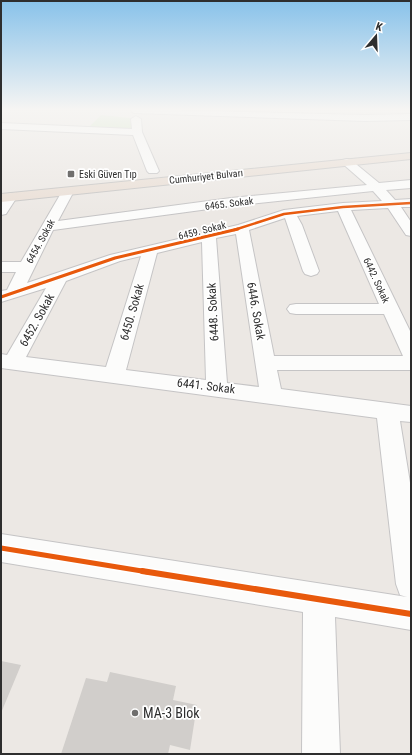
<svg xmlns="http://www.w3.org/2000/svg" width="412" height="755" font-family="'Roboto Condensed',sans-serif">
<rect width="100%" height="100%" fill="#ece8e4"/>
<path fill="#cee6be" d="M101,115L130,118L133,129L89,127Z"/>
<path fill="#d1cecb" d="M1,661L21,665L1,713Z
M110,672L176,686L173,700L197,705L190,750L170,745L168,754H61L86,678L107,682Z"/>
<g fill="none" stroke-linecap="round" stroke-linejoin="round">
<g stroke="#c5c4c5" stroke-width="2">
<path id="minor" d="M132,109L365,115L411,114V120L365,121L135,113L132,112Z
M136,116L141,119L142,132L159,171L157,173H149L147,171L133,135L1,129V123L132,129L131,119Z
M347,159L351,160L379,183L411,180V188L386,190L395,200L411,199V207H401L411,222V236L406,235L388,208L351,210L411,333V370H277L281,389L411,406V422L400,421L411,489V630L335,617L340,754H302L303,612L1,562V534L407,597L400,595L396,584L377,418L1,368V354L7,355L46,288L1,302V291L7,290L16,272H1V262H21L64,188H72L74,191L58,221L231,198L367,185L343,164L341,162L343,160ZM373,191L382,201L343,203L284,210L238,225L110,255L27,283L53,230L231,206ZM338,211L379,304H296L290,305L287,309L290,313L296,314H384L403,356H274L249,230L285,218L303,271L305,274L311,276L317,274L319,271L302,225L297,216ZM236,234L259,387L227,383L216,238ZM202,242L206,380L126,370L157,253ZM141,256L106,367L26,357L66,281L120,261Z
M11,193L15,194L17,197L6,214L1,215C1,206 0,196 11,193Z"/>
</g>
<g stroke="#c6c5c4" stroke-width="2">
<path id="highway" d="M411,153V159L1,202V194Z"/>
</g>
<use href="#minor" fill="#fcfcfb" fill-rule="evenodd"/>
<use href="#highway" fill="#eadfd6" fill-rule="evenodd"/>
<g stroke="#fff" stroke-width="4">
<path id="cycleway-far3" d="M234,230L284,214L343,207L411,203"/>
</g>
<g stroke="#fff" stroke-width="5">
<path id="cycleway-far2" d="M1,297L115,258L238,229"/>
</g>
<g stroke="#fff" stroke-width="8">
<path id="cycleway-far1" d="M1,548L148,572"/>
</g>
<g stroke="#fff" stroke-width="9">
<path id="cycleway" d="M142,571L411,614"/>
</g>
<use href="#cycleway-far3" stroke="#e8590c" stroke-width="2.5"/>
<use href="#cycleway-far2" stroke="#e8590c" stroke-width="3"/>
<use href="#cycleway-far1" stroke="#e8590c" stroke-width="5"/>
<use href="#cycleway" stroke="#e8590c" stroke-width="6"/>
</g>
<linearGradient id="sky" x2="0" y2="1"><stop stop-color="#88c2ea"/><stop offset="0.51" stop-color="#f6f5f3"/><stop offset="1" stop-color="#f6f5f3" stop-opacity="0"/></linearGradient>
<rect width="412" height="214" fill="url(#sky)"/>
<g fill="#706f6e" stroke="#fff" stroke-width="1.5">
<rect x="67" y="170" width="8" height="8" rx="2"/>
<circle cx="135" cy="713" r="4"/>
</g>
<g text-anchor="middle" stroke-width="3.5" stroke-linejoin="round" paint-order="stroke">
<g font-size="10" fill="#2e2e2e" stroke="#fff" text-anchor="start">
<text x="79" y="178">Eski Güven Tıp</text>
</g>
<g font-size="10" fill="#2e2e2e" stroke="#fff">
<text transform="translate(206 176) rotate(-6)" y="4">Cumhuriyet Bulvarı</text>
<text transform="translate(229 203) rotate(-7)" y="4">6465. Sokak</text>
<text transform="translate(202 230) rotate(-14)" y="4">6459. Sokak</text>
<text transform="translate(40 241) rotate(-61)" y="4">6454. Sokak</text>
<text transform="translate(377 280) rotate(65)" y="4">6442. Sokak</text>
</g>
<g font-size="12" fill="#2e2e2e" stroke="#fff">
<text transform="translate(256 311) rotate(80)" y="4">6446. Sokak</text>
<text transform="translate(132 312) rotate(-74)" y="4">6450. Sokak</text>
<text transform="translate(213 312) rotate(-93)" y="4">6448. Sokak</text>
<text transform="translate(37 320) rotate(-61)" y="4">6452. Sokak</text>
<text transform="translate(206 386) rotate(7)" y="4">6441. Sokak</text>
</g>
<g font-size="14" fill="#2e2e2e" stroke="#fff" text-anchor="start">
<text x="143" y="718">MA-3 Blok</text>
</g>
</g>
<rect width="412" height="755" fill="none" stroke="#2e2e2e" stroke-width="4"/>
<g transform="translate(376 36) rotate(19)" stroke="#ffffff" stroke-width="3" paint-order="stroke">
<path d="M0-3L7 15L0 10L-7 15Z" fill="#2e2e2e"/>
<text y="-6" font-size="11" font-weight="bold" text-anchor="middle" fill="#2e2e2e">K</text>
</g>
</svg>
